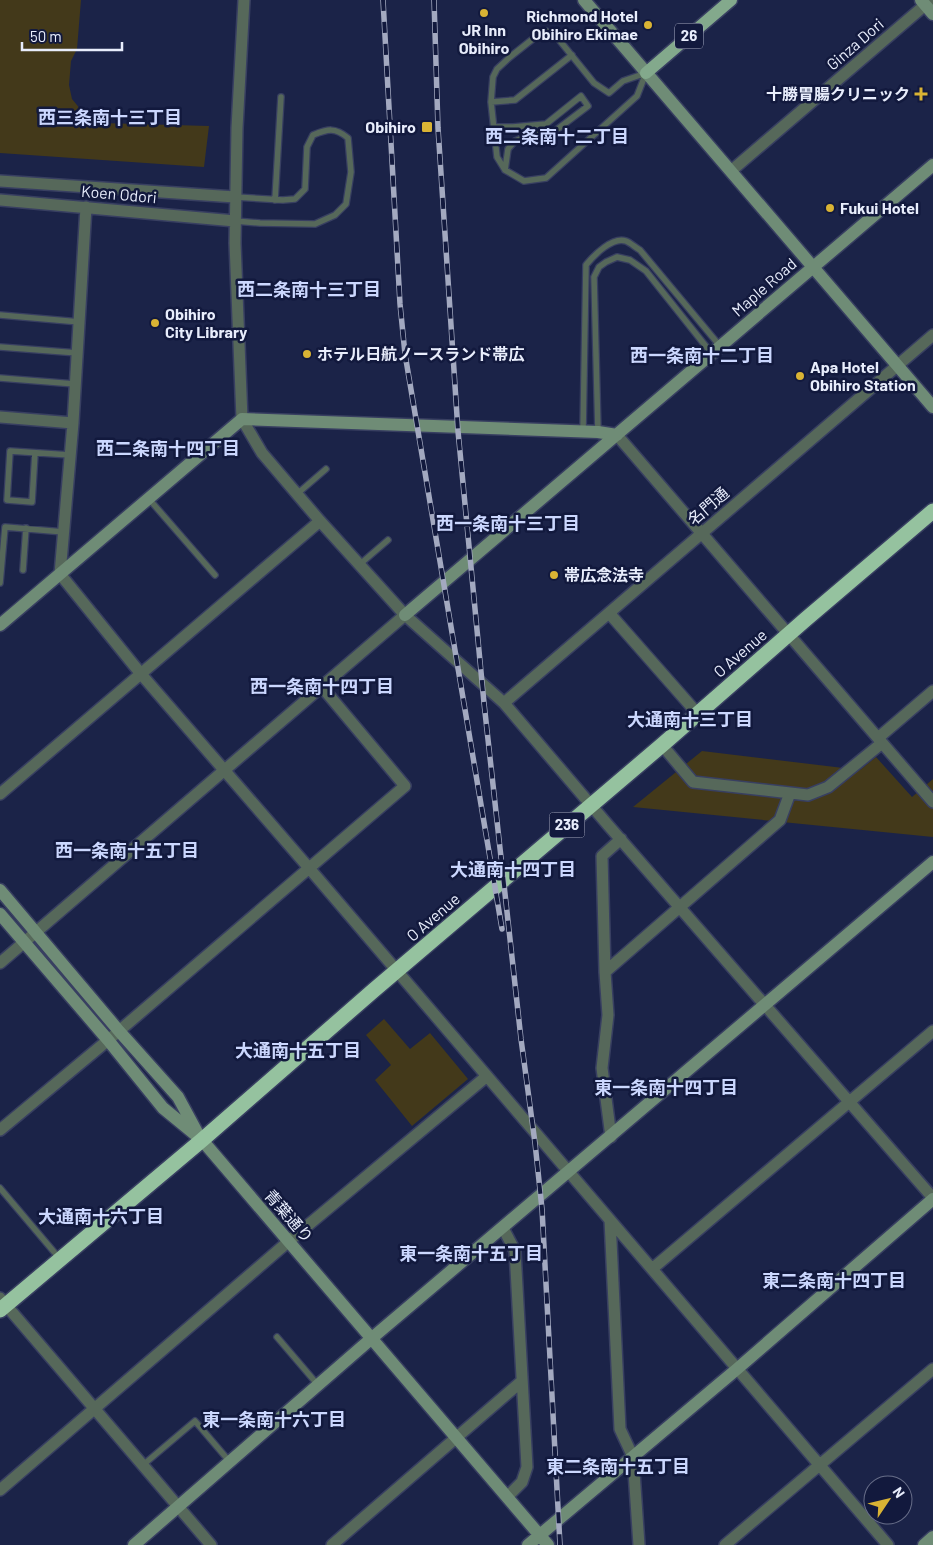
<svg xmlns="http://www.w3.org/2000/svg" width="933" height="1545" font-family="Barlow,'Noto Sans JP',sans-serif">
<rect width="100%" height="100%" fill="#1b2348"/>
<path fill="#43391a" d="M0,0H81L77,49L71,61L69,85L72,99L81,110L101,123L209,126L204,167L0,153Z
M702,751L860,770L876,757L912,797L933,779V837L633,807Z
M384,1019L410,1049L430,1033L468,1079L412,1126L375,1080L391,1065L366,1035Z"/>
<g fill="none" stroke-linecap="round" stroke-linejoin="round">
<g stroke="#383f61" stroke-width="8">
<path id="lane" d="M546,31L556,36L594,83L609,93L623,81L646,73L637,96L546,178L524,181L505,170L497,157L491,102L493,77L497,69L510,57L539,34Z
M491,102L515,100L572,55
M493,127H513L546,124L581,96L588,106L555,131L527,136L515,141L508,149L505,170
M235,197L283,200L295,199L305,189L307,147L313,135C328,129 335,127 348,138L351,172L346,204L335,215L315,224L260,223L235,221
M275,200L281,97
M0,315L80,322
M0,347L78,353
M0,378L75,384
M583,432L586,265C594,255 613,236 626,241C631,243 636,248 640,250L720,346
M598,432L594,277L599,267L606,262L617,257L630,260L646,271L712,354
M35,453L32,502L7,500L10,451L70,455
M297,494L326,469
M149,499L215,575
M359,565L388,540
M23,570L26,528
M0,583L5,527L64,532
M0,1188L60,1259
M277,1337L318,1385
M143,1465L195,1421L230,1462"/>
</g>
<g stroke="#383f61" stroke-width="14">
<path id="street" d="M244,0L237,128L235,243L242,419L262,453L320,521L405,615L504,703L608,825L933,1198
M731,171L931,0
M0,181L235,197
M0,200L235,221
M86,207L73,423L60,574L141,674L309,868L888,1545
M0,417L73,423
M617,435L933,802
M609,613L697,713
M504,703L933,335
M878,738L933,691
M662,745L693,782L808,795L828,787L882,743
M0,794L320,521
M0,963L405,615
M605,972L602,856L621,839
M0,1130L119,1031L405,786L322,687
M611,1137L602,1068L608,1015L605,972L780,820L790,793
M610,1220L620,1429L633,1457L639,1545
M503,1228L515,1251L527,1467L522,1482L507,1497
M652,1269L933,1031
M0,1298L211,1545
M0,1490L289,1241L487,1076
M332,1545L522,1381
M725,1545L933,1369"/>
</g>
<g stroke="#383f61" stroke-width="15">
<path id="secondary" d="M584,0L933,407
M921,0L933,14
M405,615L933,165
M0,625L242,419L598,432L617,435
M0,890L119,1031L178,1097L198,1134
M0,914L108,1040L163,1108L202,1140L548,1545
M134,1545L372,1338L933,862
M528,1545L737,1369L933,1199
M924,1545L933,1537"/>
</g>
<g stroke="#383f61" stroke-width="15">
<path id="primary" d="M646,73L731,0"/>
</g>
<g stroke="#383f61" stroke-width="18">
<path id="highway" d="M0,1310L202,1140L374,990L662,745L806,619L933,511"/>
</g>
<use href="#lane" stroke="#56685a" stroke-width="5.5"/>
<use href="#street" stroke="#56685a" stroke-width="11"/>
<use href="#secondary" stroke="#6f8c76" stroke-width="12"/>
<use href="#primary" stroke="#83a98c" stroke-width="12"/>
<use href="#highway" stroke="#95c29f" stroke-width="15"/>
<g stroke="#a3a9c0" stroke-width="5.5">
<path id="rail" d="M383,0L400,304L405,354L502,929
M434,0L438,128L458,431L484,703L521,1039L535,1143L542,1209L560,1545"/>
</g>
<use href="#rail" stroke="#12193d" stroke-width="4" stroke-dasharray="11" stroke-linecap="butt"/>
</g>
<g fill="#d9b334" stroke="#12193d" stroke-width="2">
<circle cx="484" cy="13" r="5"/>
<circle cx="648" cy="25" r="5"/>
<path d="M918.5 86.5h5v5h5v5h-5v5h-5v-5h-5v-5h5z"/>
<rect x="421" y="121" width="12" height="12" rx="2.5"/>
<circle cx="830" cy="208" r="5"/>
<circle cx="155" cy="323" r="5"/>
<circle cx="307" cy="354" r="5"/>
<circle cx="800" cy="376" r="5"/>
<circle cx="554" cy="575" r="5"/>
</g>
<g text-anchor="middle" stroke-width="5" stroke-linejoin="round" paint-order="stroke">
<g fill="#12193d" stroke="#a8adc3" stroke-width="1">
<rect x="675" y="23.5" width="28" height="25" rx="4"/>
<rect x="549.5" y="812.5" width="35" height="25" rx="4"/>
</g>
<g font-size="15" font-weight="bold" fill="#e8edfc">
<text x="689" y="41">26</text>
<text x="567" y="830">236</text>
</g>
<g font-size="16" font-weight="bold" fill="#e8edfc" stroke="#12193d" text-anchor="start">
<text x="638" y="22" text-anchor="end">Richmond Hotel<tspan x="638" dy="18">Obihiro Ekimae</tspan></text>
<text x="484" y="36" text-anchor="middle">JR Inn<tspan x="484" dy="18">Obihiro</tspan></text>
<text x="910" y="100" text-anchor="end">十勝胃腸クリニック</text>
<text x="416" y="133" text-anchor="end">Obihiro</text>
<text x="840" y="214">Fukui Hotel</text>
<text x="165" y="320">Obihiro<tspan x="165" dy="18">City Library</tspan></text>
<text x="317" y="360">ホテル日航ノースランド帯広</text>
<text x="810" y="373">Apa Hotel<tspan x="810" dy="18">Obihiro Station</tspan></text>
<text x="564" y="581">帯広念法寺</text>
</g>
<g font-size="16" fill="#e8edfc" stroke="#12193d">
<text transform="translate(855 44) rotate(-41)" y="6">Ginza Dori</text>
<text transform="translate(119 194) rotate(5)" y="6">Koen Odori</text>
<text transform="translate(764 287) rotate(-41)" y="6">Maple Road</text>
<text transform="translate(708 506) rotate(-41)" y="6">名門通</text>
<text transform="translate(740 653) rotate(-41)" y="6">O Avenue</text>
<text transform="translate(433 917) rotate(-41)" y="6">O Avenue</text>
<text transform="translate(289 1216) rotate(49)" y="6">青葉通り</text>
</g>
<g font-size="18" font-weight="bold" fill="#cbd7fe" stroke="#12193d">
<text x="110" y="124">西三条南十三丁目</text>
<text x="557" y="143">西二条南十二丁目</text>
<text x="309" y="296">西二条南十三丁目</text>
<text x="702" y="362">西一条南十二丁目</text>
<text x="168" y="455">西二条南十四丁目</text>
<text x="508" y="530">西一条南十三丁目</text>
<text x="322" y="693">西一条南十四丁目</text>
<text x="690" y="726">大通南十三丁目</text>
<text x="127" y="857">西一条南十五丁目</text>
<text x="513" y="876">大通南十四丁目</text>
<text x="298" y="1057">大通南十五丁目</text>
<text x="666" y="1094">東一条南十四丁目</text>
<text x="101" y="1223">大通南十六丁目</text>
<text x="471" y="1260">東一条南十五丁目</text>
<text x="834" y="1287">東二条南十四丁目</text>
<text x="274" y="1426">東一条南十六丁目</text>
<text x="618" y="1473">東二条南十五丁目</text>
</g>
</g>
<g transform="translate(888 1500) rotate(55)"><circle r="24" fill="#12193d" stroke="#686e89"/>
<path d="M0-4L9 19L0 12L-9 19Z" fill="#d9b334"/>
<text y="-8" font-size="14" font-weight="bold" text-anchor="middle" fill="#e8edfc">N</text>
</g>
<path d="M22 42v8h100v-8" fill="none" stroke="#e8edfc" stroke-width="2.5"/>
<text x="30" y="42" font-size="15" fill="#e8edfc" stroke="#12193d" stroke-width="4" paint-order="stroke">50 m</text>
</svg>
